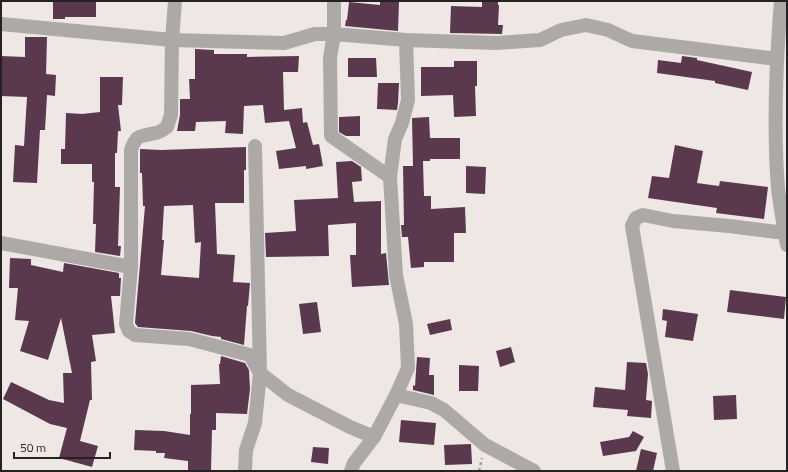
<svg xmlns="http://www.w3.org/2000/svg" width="788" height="472" font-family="'Titillium Web',sans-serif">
<rect width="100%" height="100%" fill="#eee7e3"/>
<path fill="#5a394e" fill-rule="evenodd" d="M53,1H96V17H65V19H53Z
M380,1H399L398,31L345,26L346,20H347L349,2L380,5Z
M482,1H498V5H499L498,25H503L502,34L450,33L451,6L482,7Z
M25,37H47L46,74L56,75L55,96L47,95L45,130H40L37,183L13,182L15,145L24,146L27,97L1,96V56L25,57Z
M195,49L214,50V54H247V57L299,56L298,72H283L284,110L302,108L303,123L307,122L313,145L319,144L323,166L306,169V166L279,169L276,151L296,148L289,121L265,123L263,105L244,106L243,134L225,133L226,121L196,122L195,131H177L180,115V99H190L189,79H195Z
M682,56L697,58V60L752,72L748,90L715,83V81L657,73L658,60L681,63Z
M348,58H376L377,77H348Z
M454,61H477V86H475L476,116L454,117L453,95L421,96V67H454Z
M100,77H123L122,105H118L121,131H118L117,153H115V187H120L118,246H121L120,256L95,252L96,224H93L94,182H92V164H61V149H65L66,113L82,114L100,112Z
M378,83H399L398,103L397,110L377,109Z
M360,116V136H346L339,132V117Z
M429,117L430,138H460V159H430V161H423L424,196H431V209L465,207L466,233H454V262H424V267L411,268L408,237H402L401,225H404L403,166H413L412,118Z
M675,145L703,151L697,183L719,186L720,181L768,187L764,219L716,213L717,208L648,198L652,176L669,178Z
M246,147V170H244V203H215L217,254L235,255L233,282L250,283L248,306H247L244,345L221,339V337L212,336L191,331L138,327L135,323L145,206H143L142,173H140V149L161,150ZM193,205L195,243L201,242L199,278L161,275L164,240H162L164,206Z
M352,161L361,167L362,181L352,182L354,202L381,201V254L386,253L389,285L352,287L350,255H356V223L328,225L329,256L266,257L265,233L296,231L294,200L338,198L336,162Z
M466,166L486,167L485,194L466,193Z
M10,258L31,259V265L63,272L64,263L119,273V278H121L120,296H111L115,333L92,335L96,361L91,362L92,400H90L80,441L98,446L92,467L59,458L67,428L50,424L3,399L11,382L49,400L64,403L63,373H72L61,318L48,360L20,351L29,321L15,320L18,288H9Z
M730,290L786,297L784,319L727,312Z
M317,302L321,332L303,334L299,304Z
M663,309L698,314L693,341L665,337L667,321L662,320Z
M450,319L452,330L430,335L427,324Z
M511,347L515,362L500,367L496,351Z
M221,356L245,363L249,370L250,389L247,414L216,413V430H212L211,471L188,470V461L164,458L165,453H156V451L134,450L135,430L164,431L190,435V414H191V385L220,384L219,364H220Z
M417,357L430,358L429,375H434V395L413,390V385L415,386Z
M627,362L646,363L648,374L646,400L652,401L651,418L627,416L628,410L593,407L595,387L625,390Z
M459,365L479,366L478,391H459Z
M736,395L737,419L714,420L713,396Z
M401,420L436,423L434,445L399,442Z
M633,431L644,437L636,451L603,456L600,442L629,437Z
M471,444L472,464L445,465L444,445Z
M313,447L329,448L328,464L311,462Z
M641,449L657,453L653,471H636Z"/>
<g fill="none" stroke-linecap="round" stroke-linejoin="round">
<path stroke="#a39e9b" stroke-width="2.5" stroke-dasharray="3 3" stroke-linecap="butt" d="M479,471L482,458"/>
<path stroke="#aca9a7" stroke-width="14" d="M175,1L172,40L171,115L167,127C163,130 159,133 155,133C140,137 137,133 131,150V267L126,324L129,331L135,335L189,339L250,355L260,373L288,395L350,427L374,437
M334,1V34L330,58L331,136L390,177
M781,1C776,63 773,126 778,188C780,207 784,226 787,245
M1,24L172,40L284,43L315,34H334L406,40L497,43L540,40L561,30L586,25L608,30L632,41L777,59
M1,243L131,267
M396,395L431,403L444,410L485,445L534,471
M245,471L246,450L255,423L260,373L255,146
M351,471L354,463L374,437L396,395L408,368L406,324L396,275L390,177L395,139L402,123L408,100L406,40
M673,471L632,226L636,218L643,215L673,221L729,226L785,233"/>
</g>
<rect width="788" height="472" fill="none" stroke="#242120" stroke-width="4"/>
<path d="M14 452v6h96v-6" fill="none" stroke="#242120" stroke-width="2"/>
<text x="20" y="452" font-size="12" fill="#242120" stroke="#eee7e3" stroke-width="3" paint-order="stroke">50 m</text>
</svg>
